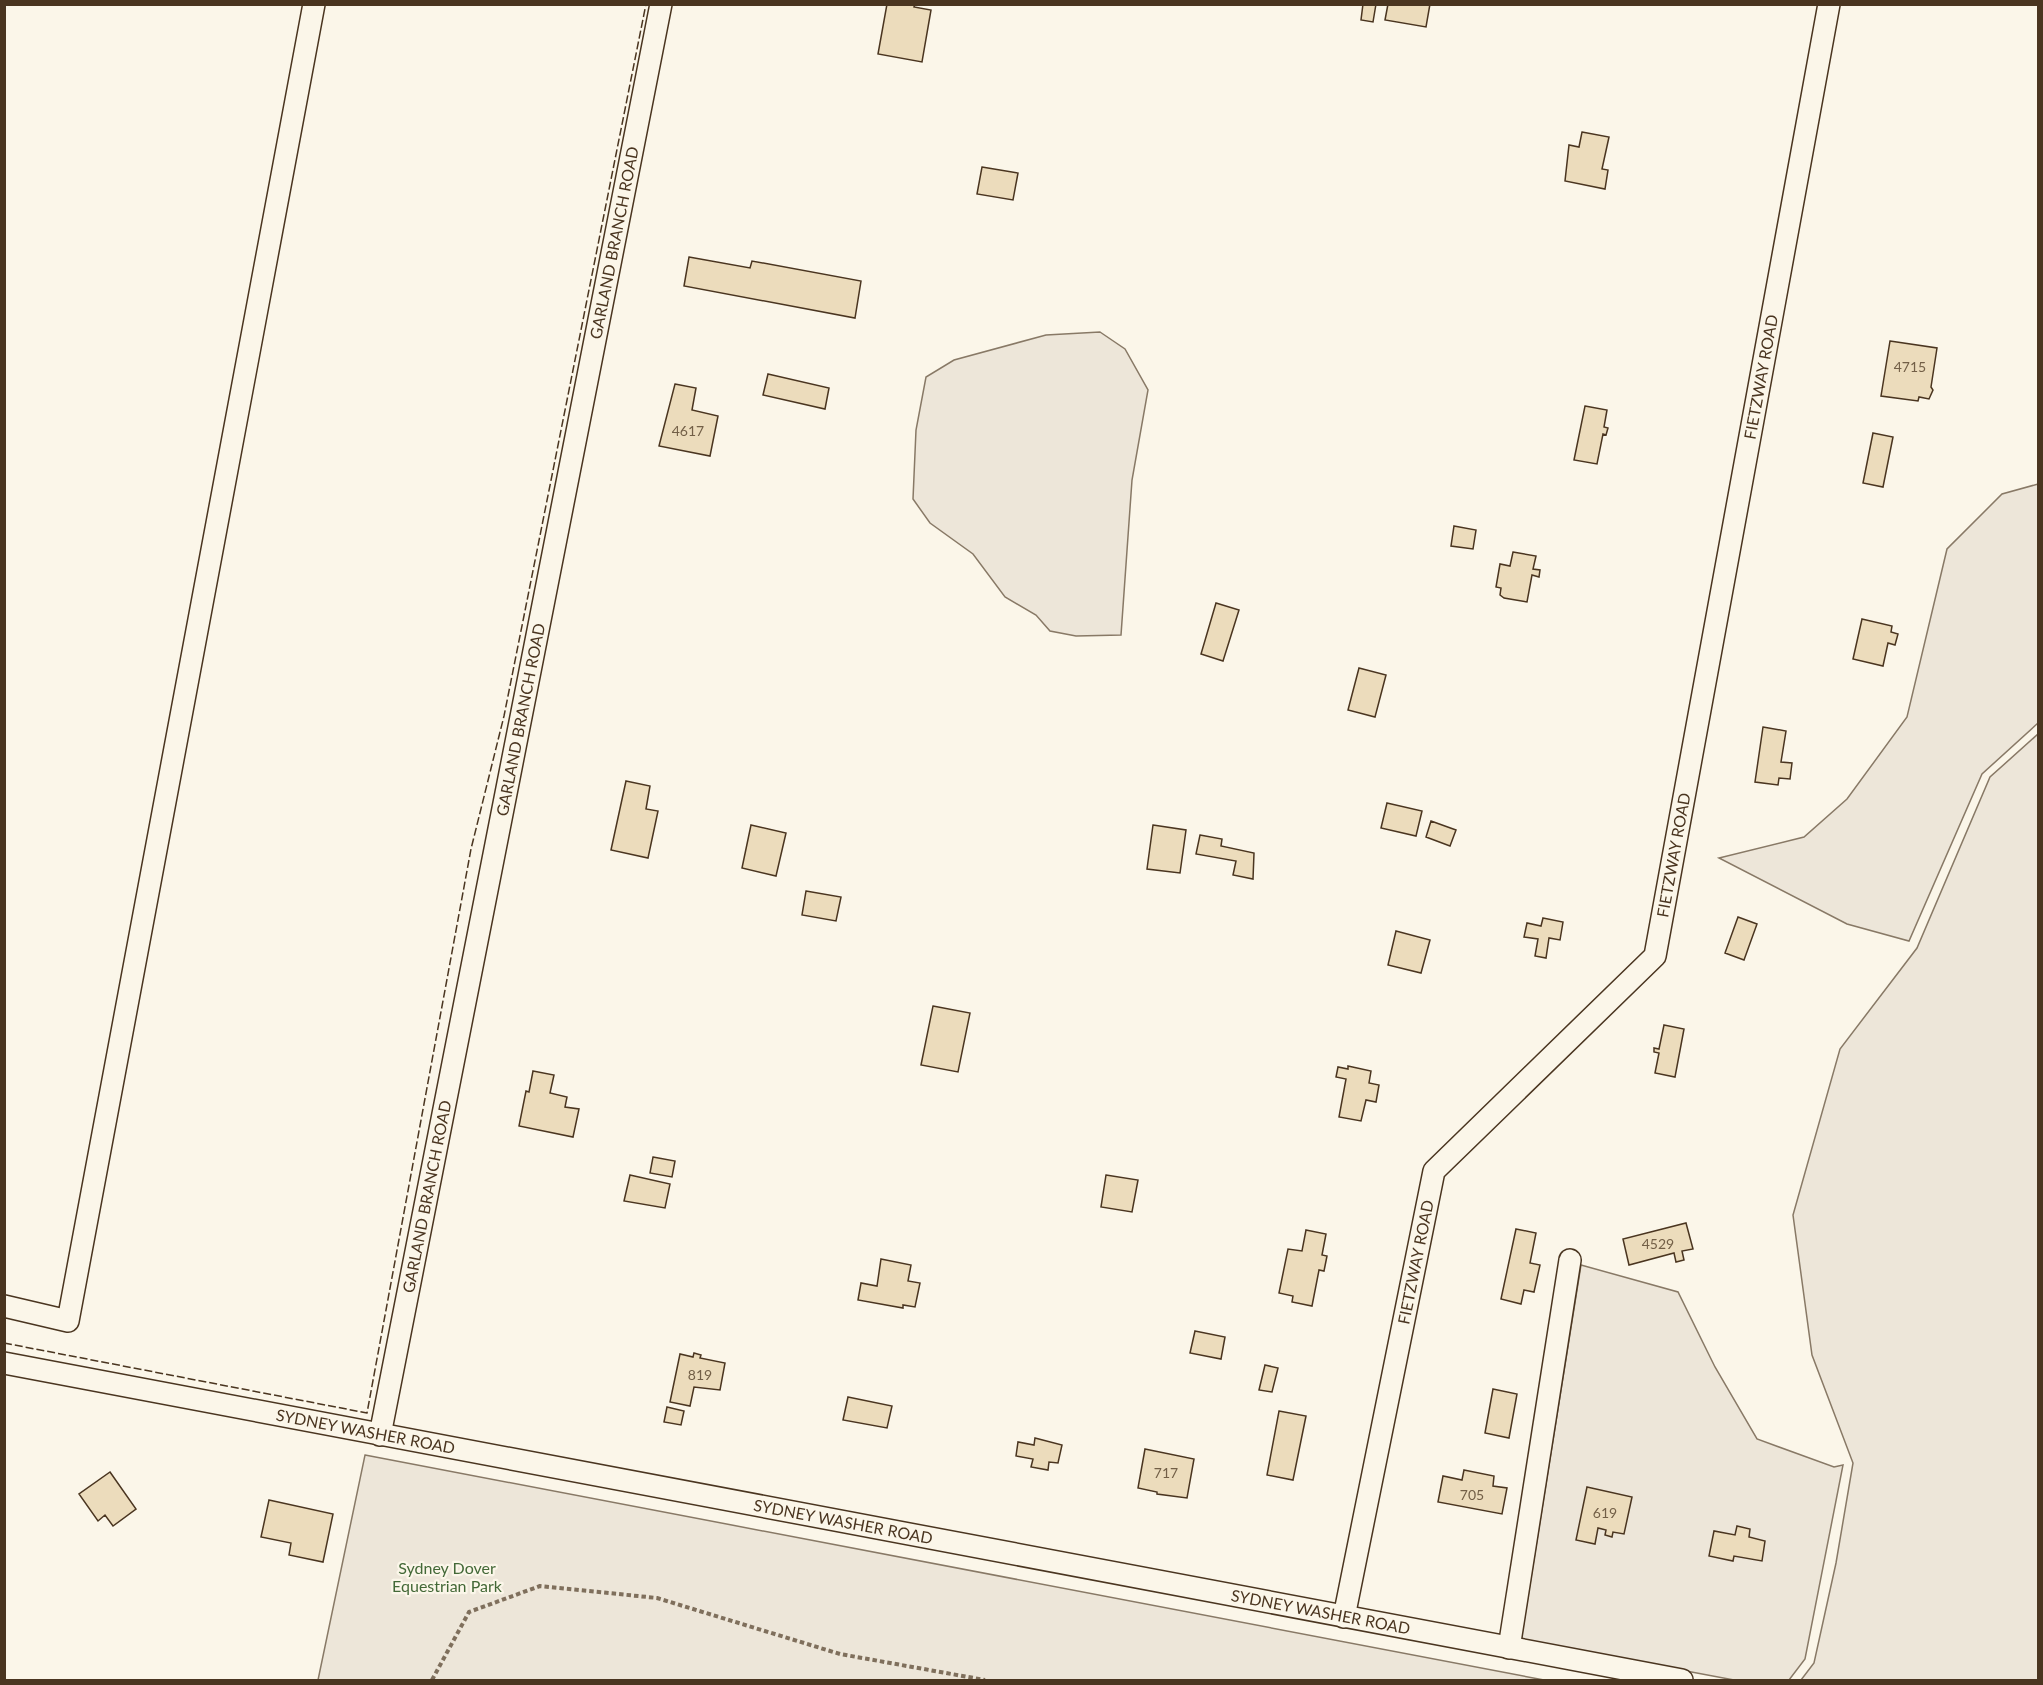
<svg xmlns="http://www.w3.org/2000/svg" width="2043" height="1685" font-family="Lato,sans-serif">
<rect width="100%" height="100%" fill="#fbf6e9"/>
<path fill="#ede6d9" stroke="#887966" stroke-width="1.5" d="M1100,332L1125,349L1148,390L1132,480L1121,635L1076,636L1050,631L1036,615L1005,597L973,554L930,523L913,499L916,430L926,377L954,360L1046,335Z
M2038,484V723L1982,774L1909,941L1847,924L1719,858L1804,837L1847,799L1907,717L1947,549L2002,494Z
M2038,734V1680H1801L1814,1663L1836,1563L1853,1463L1812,1355L1793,1215L1840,1049L1917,948L1990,777Z
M1581,1265L1678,1292L1715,1367L1757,1439L1834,1467L1843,1465L1805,1659L1789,1680H1734L1521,1640Z
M365,1455L1544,1680H318Z"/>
<path fill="#ecdcbc" stroke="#4a3520" stroke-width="1.5" d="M887,4H915L914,7L931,10L922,62L878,54Z
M1363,4H1376L1373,22L1361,20Z
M1388,4H1430L1426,27L1385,20Z
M1582,132L1609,137L1602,169L1608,170L1605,189L1565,181L1569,145L1579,147Z
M982,167L1018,173L1013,200L977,194Z
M689,257L750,268L752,261L861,281L855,318L684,286Z
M1890,341L1937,348L1931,387L1933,390L1929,399L1919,397L1918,401L1881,396Z
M768,374L829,388L825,409L763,395Z
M675,384L696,388L692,410L718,416L710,456L659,446Z
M1585,406L1607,410L1604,427L1608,428L1606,435L1603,434L1597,464L1574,460Z
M1873,433L1893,437L1883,487L1863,483Z
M1454,526L1476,530L1473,549L1451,546Z
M1513,552L1536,556L1533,569L1540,570L1539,577L1532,575L1527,602L1504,598L1500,595L1501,588L1496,587L1500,564L1510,566Z
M1216,603L1239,610L1223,661L1201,654Z
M1862,619L1892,626L1891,632L1898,634L1895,645L1888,643L1883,666L1853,659Z
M1359,668L1386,675L1375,717L1348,710Z
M1763,727L1786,731L1781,762L1792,763L1790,779L1779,778L1778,785L1755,782Z
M626,781L650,786L646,809L658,811L648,858L611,850Z
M1387,803L1422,811L1416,836L1381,828Z
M1431,821L1456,830L1450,846L1426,837Z
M751,825L786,833L776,876L742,868Z
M1153,825L1186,830L1180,873L1147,869Z
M1200,835L1222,839L1221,846L1254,853L1253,879L1233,875L1236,861L1196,854Z
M806,891L841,897L836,921L802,915Z
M1738,917L1757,924L1744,960L1725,953Z
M1543,918L1563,922L1560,940L1549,938L1546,958L1535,956L1538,939L1524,937L1527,923L1541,926Z
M1396,931L1430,940L1421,973L1388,965Z
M933,1006L970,1013L958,1072L921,1065Z
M1664,1025L1684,1029L1675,1077L1655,1073L1659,1053L1654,1052V1048L1659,1049Z
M1348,1066L1371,1071L1369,1083L1379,1085L1376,1102L1366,1100L1361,1121L1339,1117L1346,1079L1336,1077L1338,1067L1348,1069Z
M533,1071L554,1075L550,1093L567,1097L565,1107L579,1109L573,1137L519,1126L526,1091L529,1092Z
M653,1157L675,1161L672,1177L650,1173Z
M630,1175L670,1184L665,1208L624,1201Z
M1106,1175L1138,1180L1132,1212L1101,1207Z
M1686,1223L1693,1249L1682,1251L1684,1260L1676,1262L1674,1253L1629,1265L1623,1239Z
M1516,1229L1536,1233L1530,1263L1540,1265L1534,1292L1524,1290L1521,1304L1501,1299Z
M1306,1230L1326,1234L1322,1255L1327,1256L1324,1271L1319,1270L1312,1306L1292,1302L1293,1296L1279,1293L1288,1249L1302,1251Z
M881,1259L911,1265L908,1281L920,1283L915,1307L903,1305V1308L858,1300L861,1283L877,1286Z
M1195,1331L1225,1337L1221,1359L1190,1353Z
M694,1353L701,1355L700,1358L725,1363L720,1390L694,1387L690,1406L670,1402L680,1354L693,1357Z
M1265,1365L1278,1368L1272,1392L1259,1390Z
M1493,1389L1517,1394L1509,1438L1485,1433Z
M848,1397L892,1406L887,1428L843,1420Z
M667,1407L684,1411L681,1425L664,1422Z
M1279,1411L1306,1416L1293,1480L1267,1475Z
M1035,1438L1062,1445L1058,1463L1049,1462L1048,1470L1031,1467L1033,1459L1016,1456L1018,1442L1034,1445Z
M1145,1449L1194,1459L1187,1498L1157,1494V1492L1138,1488Z
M1464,1470L1494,1476L1493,1486L1507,1488L1502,1514L1438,1502L1443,1476L1462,1480Z
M110,1472L136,1509L113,1526L105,1515L98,1521L79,1494Z
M1587,1487L1632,1497L1624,1534L1613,1532L1612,1537L1605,1535L1606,1530L1598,1528L1595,1544L1576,1540Z
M269,1500L333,1514L323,1562L289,1555L291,1543L261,1537Z
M1737,1526L1750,1529L1749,1537L1765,1541L1762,1561L1734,1556L1733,1561L1709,1556L1714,1531L1735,1535Z"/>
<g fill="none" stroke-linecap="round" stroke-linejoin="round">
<g stroke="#4a3520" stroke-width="24">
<g id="minor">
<path d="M4,1306L68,1321L314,4"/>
<path id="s1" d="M4,1363L1682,1680"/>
<path id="s2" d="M380,1435L661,4"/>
<path id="s3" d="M1344,1617L1434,1171L1655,956L1829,4"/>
<path d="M1509,1648L1570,1260"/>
</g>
</g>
<path stroke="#7f6f5c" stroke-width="4" stroke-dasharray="4.5 3" stroke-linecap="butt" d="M432,1680L469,1612L540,1586L657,1598L840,1654L985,1680"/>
<use href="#minor" stroke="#fbf6e9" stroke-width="21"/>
<path stroke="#4a3520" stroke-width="1.5" stroke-dasharray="8 3" stroke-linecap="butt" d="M4,1343L367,1413L471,849L504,716L646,4"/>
</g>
<g text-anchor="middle" stroke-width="4.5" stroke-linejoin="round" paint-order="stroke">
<g font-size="14" fill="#725f47">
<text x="1910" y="372">4715</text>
<text x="688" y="436">4617</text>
<text x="1658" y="1249">4529</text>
<text x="700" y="1380">819</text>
<text x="1166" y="1478">717</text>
<text x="1472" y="1500">705</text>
<text x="1605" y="1518">619</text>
</g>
<g font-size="16" fill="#4a3520" stroke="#fbf6e9">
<text dy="6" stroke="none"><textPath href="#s2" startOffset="1215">GARLAND BRANCH ROAD</textPath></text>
<text dy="6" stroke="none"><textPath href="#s3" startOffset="1352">FIETZWAY ROAD</textPath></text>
<text dy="6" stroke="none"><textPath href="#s2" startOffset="729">GARLAND BRANCH ROAD</textPath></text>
<text dy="6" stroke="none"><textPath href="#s3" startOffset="866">FIETZWAY ROAD</textPath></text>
<text dy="6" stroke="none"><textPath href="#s2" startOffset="243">GARLAND BRANCH ROAD</textPath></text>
<text dy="6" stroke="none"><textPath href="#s3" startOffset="362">FIETZWAY ROAD</textPath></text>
<text dy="6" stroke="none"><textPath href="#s1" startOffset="368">SYDNEY WASHER ROAD</textPath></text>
<text dy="6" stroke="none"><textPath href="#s1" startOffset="854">SYDNEY WASHER ROAD</textPath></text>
<text dy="6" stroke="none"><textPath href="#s1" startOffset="1340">SYDNEY WASHER ROAD</textPath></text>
</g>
<g font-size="16" fill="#436837" stroke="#fbf6e9">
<text x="447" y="1574">Sydney Dover<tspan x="447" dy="18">Equestrian Park</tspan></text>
</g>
</g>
<rect width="2043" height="1685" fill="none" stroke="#4a3520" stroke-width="12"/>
</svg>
